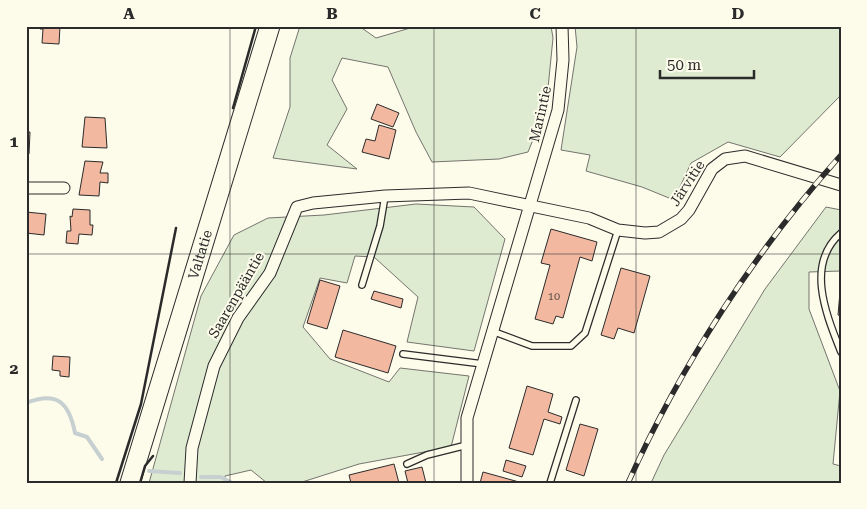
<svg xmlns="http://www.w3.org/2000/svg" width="867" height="509" font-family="'Roboto Serif',serif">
<rect width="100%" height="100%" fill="#fdfbea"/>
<path fill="#deebd1" stroke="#74746e" d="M300,26H359L376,38L417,26H551L553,38L546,108L528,152L499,159L432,162L416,132L388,67L342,58L332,80L347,109L327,145L357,169L273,158L290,107V58Z
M575,26H841V95L780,157L728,142L691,163L674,200L642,187L586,171L590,155L561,150L577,47Z
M416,204L474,207L505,239L474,351L407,342L418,297L374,257L355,256L347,283L320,278L303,327L330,359L389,382L400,368L469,376L451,447L359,464L299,483H267L251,470L225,476L224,483H149L201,296L234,235L268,218L324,215Z
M826,207L841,210V271L809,272V309L840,391L833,464L841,466V483H651L664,455L765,289Z"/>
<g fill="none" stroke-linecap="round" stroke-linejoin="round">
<path stroke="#c7d0d0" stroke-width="4" d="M26,403C57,391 69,402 75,433L87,437L102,459
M149,471L180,473
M201,477H221L232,483"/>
</g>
<path fill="#f2b8a0" stroke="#2b2b2b" d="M41,26H60L59,44L42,43L43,29H40Z
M377,104L399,113L393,127L371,119Z
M85,117L105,118L107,148L82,147Z
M379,125L396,130L389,159L362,152L366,139L375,141Z
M26,132H30L29,154H26Z
M85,161L103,162L100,173H108V183L100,182L99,196L79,195Z
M73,209L90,210V225H93L92,235L79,234L78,244L66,243L67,231H71L70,216L72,217Z
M26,212L46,214L44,235L26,233Z
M551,229L597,242L592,261L580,257L563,318L556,316L553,324L535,319L550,265L541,263Z
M621,268L650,276L634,333L618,328L614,339L601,335Z
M320,280L340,286L327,329L307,323Z
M374,291L403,299L401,308L371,299Z
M840,292H841V316L838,315Z
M343,330L396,346L388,373L335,357Z
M53,356L70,357L69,377L60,376V371L52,370Z
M527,386L553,394L548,412L562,417L560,424L544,419L533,455L509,448Z
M580,424L598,429L584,476L566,470Z
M506,460L526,466L522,477L503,471Z
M394,464L399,483H351L349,475Z
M422,467L426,483H408L405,471Z
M483,472L519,482V483H480Z"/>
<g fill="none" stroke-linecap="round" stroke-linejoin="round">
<g stroke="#2b2b2b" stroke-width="8">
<path id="service" d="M841,233C805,264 826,314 841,352
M362,285L380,226L385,196
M492,331L532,346H571L585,333L618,230
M403,354L483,364
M407,464L427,455L467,445
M550,483L576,400"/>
</g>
<g stroke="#2b2b2b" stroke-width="13">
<path id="minor" d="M26,188H64
M190,483L192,448L214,366L238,318L270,273L297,207L313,203L385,196L469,193L589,218L618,230L645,233L659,232L681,219L689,210L712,169L725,159L745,156L841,185
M467,483V418L558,110L563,60L562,26"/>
</g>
<g stroke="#2b2b2b" stroke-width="21">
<g id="trunk">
<path id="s1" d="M130,483L270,26"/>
</g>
</g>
<use href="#service" stroke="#fdfbea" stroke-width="5.5"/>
<use href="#minor" stroke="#fdfbea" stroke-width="11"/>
<use href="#trunk" stroke="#fdfbea" stroke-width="19"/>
<g stroke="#2b2b2b" stroke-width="5.5">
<path id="rail" d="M628,483C681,365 755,251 841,155"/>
</g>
<use href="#rail" stroke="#fdfbea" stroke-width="4" stroke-dasharray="11" stroke-linecap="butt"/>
<path stroke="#2b2b2b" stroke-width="2.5" d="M233,108L256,26
M116,483L141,404L176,228
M140,483L145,466L153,456"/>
</g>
<path fill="none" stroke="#2b2b2b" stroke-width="1" stroke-opacity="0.55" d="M230,26V483M434,26V483M636,26V483M26,254H841"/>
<g text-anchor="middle" stroke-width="4" stroke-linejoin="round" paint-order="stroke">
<g font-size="11" fill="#5d4e48">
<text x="554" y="300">10</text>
</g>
<g font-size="14" fill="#2b2b2b" stroke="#fdfbea">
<text transform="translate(540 114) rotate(-77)" y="5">Marintie</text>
<text transform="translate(687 183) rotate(-57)" y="5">Järvitie</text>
<text dy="5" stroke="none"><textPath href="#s1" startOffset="239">Valtatie</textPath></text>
<text transform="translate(236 295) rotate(-60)" y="5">Saarenpääntie</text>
</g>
</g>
<rect width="867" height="509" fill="none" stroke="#fdfbea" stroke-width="55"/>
<path d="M660 70v8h94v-8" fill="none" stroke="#2b2b2b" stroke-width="2.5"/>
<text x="667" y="70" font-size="15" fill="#2b2b2b" stroke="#fdfbea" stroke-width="4" paint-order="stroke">50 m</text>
<rect x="28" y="28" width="812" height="454" fill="none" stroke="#2b2b2b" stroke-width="2"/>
<g font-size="16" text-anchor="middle" font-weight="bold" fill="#2b2b2b">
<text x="129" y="19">A</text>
<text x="332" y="19">B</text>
<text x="535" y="19">C</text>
<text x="738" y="19">D</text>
<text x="14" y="147">1</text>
<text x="14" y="374">2</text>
</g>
</svg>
